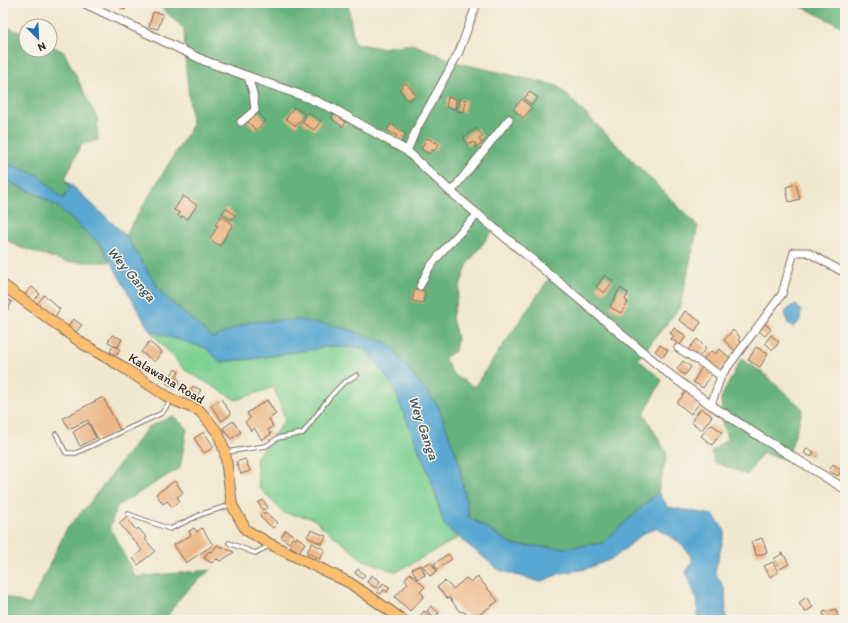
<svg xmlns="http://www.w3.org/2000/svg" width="848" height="623" font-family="Itim,sans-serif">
<rect width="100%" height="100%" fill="#f7f3e8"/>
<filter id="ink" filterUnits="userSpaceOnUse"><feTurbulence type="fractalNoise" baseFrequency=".025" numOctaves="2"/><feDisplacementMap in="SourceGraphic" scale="8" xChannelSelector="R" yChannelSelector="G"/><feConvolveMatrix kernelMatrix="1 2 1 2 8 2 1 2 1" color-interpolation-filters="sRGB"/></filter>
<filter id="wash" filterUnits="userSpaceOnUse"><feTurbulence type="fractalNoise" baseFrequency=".012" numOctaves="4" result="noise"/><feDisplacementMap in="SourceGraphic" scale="16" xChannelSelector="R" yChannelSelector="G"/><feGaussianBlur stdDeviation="0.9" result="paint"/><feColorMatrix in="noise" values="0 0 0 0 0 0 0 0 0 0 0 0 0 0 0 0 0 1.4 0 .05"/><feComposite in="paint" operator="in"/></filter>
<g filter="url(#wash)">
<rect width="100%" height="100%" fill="#f1e8d0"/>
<path fill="#7ed092" stroke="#5c7d58" d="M150,331L206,348L220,362L253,359L333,346L365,348L393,385L432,483L444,525L458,538L396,572L362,559L312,518L284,513L259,488L256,458L285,420L274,387L236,400L185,370Z"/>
<path fill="#66b27c" stroke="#506e4d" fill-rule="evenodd" d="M156,3H348L354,43L381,48L412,44L459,63L558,86L698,226L680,307L638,359L662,380L644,414L667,454L658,492L603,543L564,548L513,545L469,517L458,460L438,406L389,344L249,322L213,338L162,294L125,235L192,126L186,68L184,29ZM466,198L550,277L474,387L453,374L444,358L455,351L457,338L452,318L460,286L468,263L495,228Z
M794,3H845V28Z
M3,25L26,35V50H50V45L64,52L97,118L98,140L81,145L65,179L70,189L63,199L38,175L3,162Z
M3,179L52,202L101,245L110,262H66L19,247L3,238Z
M741,359L762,372L803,409L787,460L763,453L747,475L714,462L711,452L727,439L722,422L721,398Z
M173,416L187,428L180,468L117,506L110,527L135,577L211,570C192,585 177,597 166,620H3V596L30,605L66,530L91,501L148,427Z"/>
<path fill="#58a7d2" stroke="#4a6878" d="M3,162L38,175L63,199L70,189L65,179L125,235L162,294L213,338L249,322L300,320L341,327L389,344L438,406L457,456L469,517L513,545L564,548L603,543L658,492L668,507L713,515L725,531L715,572L725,590L726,620H697L698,602L686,572L693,560L682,544L657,528L644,533L614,558L586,569L561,573L540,582L499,570L444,525L431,480L392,384L365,348L333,346L252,359L220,362L206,348L150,331L101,245L58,207L39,195L3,179Z
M796,305L801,310L800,321L793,327L788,323L785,316L786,311L791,306Z"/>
<g id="blocks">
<path fill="#edb787" d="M112,3H128L125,10Z
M153,12L163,14L158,29L149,27Z
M406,83L416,95L408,101L399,89Z
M530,92L538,98L532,105L524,98Z
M448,97L456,99L455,109L446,107Z
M459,99L466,100L464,112L457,111Z
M522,99L532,108L523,118L513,109Z
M294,107L305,114L296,126L286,119Z
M257,111L266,121L256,130L247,121Z
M308,112L321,121L314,130L302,122Z
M334,113L346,122L343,127L331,118Z
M391,124L406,134L401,143L395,139L397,136L387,130Z
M477,128L483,137L479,139L482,144L477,147L474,142L468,145L463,137Z
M427,138L439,144L434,151L432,150L429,154L421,149Z
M796,184L800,199L789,202L786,187Z
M183,196L197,205L188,219L182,216L181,218L178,216L180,213L174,210Z
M226,208L235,215L231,220L222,214Z
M221,216L233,224L220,246L210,239L218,226L215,225Z
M605,275L613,281L604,293L596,287Z
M32,287L40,294L33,301L25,294Z
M620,288L628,293L625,300L628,302L621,313L610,307Z
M415,289L425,291L423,303L412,301Z
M44,295L60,309L54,318L37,304Z
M3,297L12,302L7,311L3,309Z
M685,311L701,322L695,331L679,320Z
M73,319L82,325L76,332L68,326Z
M764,323L771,329L765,336L758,330Z
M674,328L686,336L680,345L671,339L674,336L670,333Z
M733,330L740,337L738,340L742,343L735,351L724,340Z
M112,335L122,339L118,347L108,342Z
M771,335L779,342L773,350L765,343Z
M697,339L706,348L698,358L688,350Z
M149,342L162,352L155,362L141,352Z
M660,345L668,350L663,357L655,351Z
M113,346L120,349L117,355L110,352Z
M756,347L768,354L760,367L748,360Z
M720,349L730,358L717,373L703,360L711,351L715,354Z
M683,361L691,367L685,375L677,369Z
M702,367L712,373L703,388L693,382Z
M175,369L179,372L176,378L180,381L175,389L166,383Z
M193,386L201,390L195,399L188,395Z
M686,391L700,402L691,414L677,403Z
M103,397L120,430L99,441L88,420L69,429L63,418Z
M221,399L231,414L222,421L211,406Z
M267,400L276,414L269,419L273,426L268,430L271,434L262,440L254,428L251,431L245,422L250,418L247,413Z
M701,408L712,416L702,430L691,422Z
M233,421L241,432L231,439L223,428Z
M88,423L96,438L80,446L73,432Z
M711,424L722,432L712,445L701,436Z
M204,432L214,447L204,453L194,438Z
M807,448L814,452L811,457L804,453Z
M245,459L250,471L241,474L236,462Z
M833,464L842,470L838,476L829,471Z
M175,481L183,493L177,497L180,501L172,507L167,501L163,504L156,494Z
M263,500L268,507L263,510L258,503Z
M265,512L278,523L273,528L260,517Z
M126,517L136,530L138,528L147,538L145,539L155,551L138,565L133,558L142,550L119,523Z
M194,528L197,532L202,528L213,545L186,563L174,545L191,535L189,531Z
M286,530L294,536L289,543L281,537Z
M311,530L326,536L322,544L307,537Z
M297,537L305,543L299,552L290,546Z
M762,538L767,552L757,556L751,542Z
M312,543L325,550L320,559L307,552Z
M217,545L234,552L221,561L216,559L212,563L204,558L209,551L212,552Z
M783,553L789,564L780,569L774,559Z
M448,554L452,559L437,569L434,564Z
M430,562L437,571L430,576L423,566Z
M773,562L778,572L770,577L764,566Z
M421,565L425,575L417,579L412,569Z
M358,569L365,575L362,579L355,573Z
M410,573L425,587L420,592L424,596L410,611L395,597L408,583L405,579Z
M371,575L380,581L376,588L367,582Z
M478,577L498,601L473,619L464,612L459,611L449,597L448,599L437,587L445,581L453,589L466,578L471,582Z
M383,583L390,587L387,592L384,590L380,594L377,592Z
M806,597L813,607L805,612L799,603Z
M431,606L439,613L435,617L427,611Z
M836,609L838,619L825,620L823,612Z
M424,611L434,619L433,620H420L418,619Z"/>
</g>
</g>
<g filter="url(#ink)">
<use href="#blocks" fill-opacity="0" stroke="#7b6c5c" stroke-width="1"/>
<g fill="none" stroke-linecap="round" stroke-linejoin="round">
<g stroke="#7b6c5c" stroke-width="5.5">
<path id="service" d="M56,434L66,453H76L162,413L171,400
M226,452L266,446L278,438L303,433L329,398L342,384L357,375
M128,514L170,529L202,514L231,505
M229,543L255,553L269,546"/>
</g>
<g stroke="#7b6c5c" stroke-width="9">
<path id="minor" d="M241,122L255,110L253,93L248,77
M407,151L416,130L459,52L477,3
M451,192L509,119
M420,286L429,268L446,247L478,214
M678,348L708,367L721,376
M711,405L721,376L782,294L794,252H807L845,273"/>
</g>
<g stroke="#7b6c5c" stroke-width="10">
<path id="tertiary" d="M84,3L205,61L306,97L334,109L407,151L451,192L669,374L711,405L762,438L845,489"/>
</g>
<g stroke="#7b6c5c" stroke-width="12">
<path id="primary" d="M3,285L83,344L121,366L171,399L200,411L218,433L225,452L232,505L246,530L272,545L350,583L403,620"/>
</g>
<use href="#service" stroke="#fff" stroke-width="3.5"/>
<use href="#minor" stroke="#fff" stroke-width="7"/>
<use href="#tertiary" stroke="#fff" stroke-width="8"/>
<use href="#primary" stroke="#fbbd6e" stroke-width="10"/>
</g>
</g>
<g text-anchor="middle" stroke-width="3" stroke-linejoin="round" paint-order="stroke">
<g font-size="13" fill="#3b2a1e" stroke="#f7f3e8">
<text transform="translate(167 378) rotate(31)" y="5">Kalawana Road</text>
</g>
<g font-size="14" font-style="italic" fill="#45565d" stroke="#f7f3e8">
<text transform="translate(132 274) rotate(50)" y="5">Wey Ganga</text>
<text transform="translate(424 428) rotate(71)" y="5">Wey Ganga</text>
</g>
</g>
<rect width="848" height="623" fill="none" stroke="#f7f3e8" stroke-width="16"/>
<g transform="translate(38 38) rotate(156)"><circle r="19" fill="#f7f3e8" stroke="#aca397"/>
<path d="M0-3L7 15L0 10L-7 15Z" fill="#1f6fb2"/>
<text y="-6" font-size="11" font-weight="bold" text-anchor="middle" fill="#3b2a1e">N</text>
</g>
</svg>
